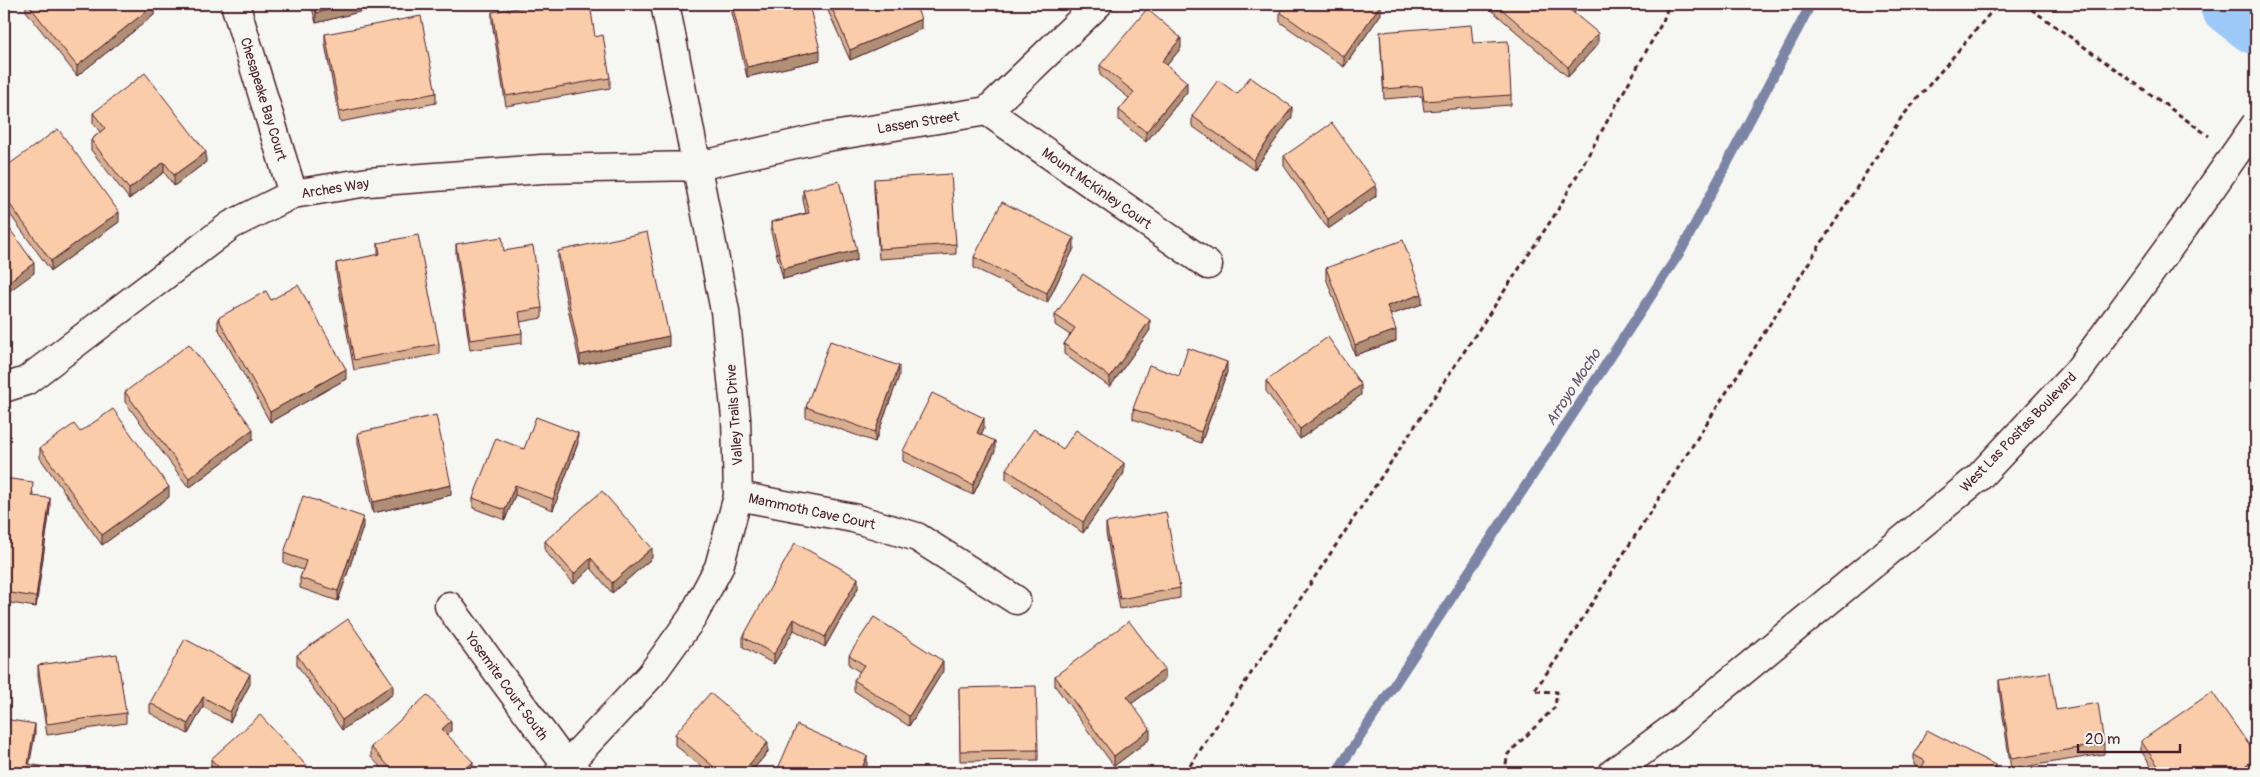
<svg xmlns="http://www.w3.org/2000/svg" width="2260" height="777" font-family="Pangolin,sans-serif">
<rect width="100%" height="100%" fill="#f6f6f2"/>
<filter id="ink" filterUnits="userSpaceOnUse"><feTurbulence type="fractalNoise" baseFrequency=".02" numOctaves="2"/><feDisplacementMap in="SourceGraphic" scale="10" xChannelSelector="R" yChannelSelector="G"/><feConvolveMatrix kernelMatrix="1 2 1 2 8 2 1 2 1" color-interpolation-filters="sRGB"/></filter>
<g filter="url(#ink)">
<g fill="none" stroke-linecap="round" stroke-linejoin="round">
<path stroke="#7b85a5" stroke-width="10" d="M1336,773L1682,249L1811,4"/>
<path stroke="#9cc9f7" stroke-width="61" d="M2230,4L2256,24"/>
<g stroke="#4a1f2b" stroke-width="31">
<path id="minor" d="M235,4L293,194
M987,111L1208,265
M4,388L26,381L231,225L293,194L368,182L542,169L698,166L821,138L987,111L1098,4
M738,496L853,518L917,537L1016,600
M449,606L566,765L577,773
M559,773L651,675L692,618L719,567L738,496L736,418L725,311L665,4"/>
</g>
<g stroke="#4a1f2b" stroke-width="31">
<path id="secondary" d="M1613,773L1676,726L1979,477L2078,371L2184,227"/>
</g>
<path stroke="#4a1f2b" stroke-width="3" stroke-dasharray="5 4" stroke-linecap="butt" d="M2024,4L2209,136
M1185,773L1556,213L1663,21L1669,4
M1504,773L1508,754L1555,707L1557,692L1534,691L1556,660L1901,118L1998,4"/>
<use href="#minor" stroke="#f6f6f2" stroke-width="28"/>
<use href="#secondary" stroke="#f6f6f2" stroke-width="28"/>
<g stroke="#4a1f2b" stroke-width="31" stroke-linecap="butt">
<path id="secondary-bridge" d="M2184,227L2256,124"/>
</g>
<use href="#secondary-bridge" stroke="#f6f6f2" stroke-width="28"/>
</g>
<path fill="#d8af91" stroke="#4a1f2b" d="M26,4H153L154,15L77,76L26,11Z
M311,4H390L316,23Z
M732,4L820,60L747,77L732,13Z
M825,4H915L921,29L850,60Z
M1489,4H1582L1574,13L1598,44L1568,77L1489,8Z
M492,12L595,37L610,78V88L506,106L492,22Z
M1280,12L1381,14L1344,67L1280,22Z
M1380,32L1473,43L1511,95V105L1424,111L1422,96L1384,99Z
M325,34L436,93V103L340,122L325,44Z
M1181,48L1167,65L1187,92L1146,142L1119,120V110L1129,98L1100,75V65Z
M1237,94L1292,117L1254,170L1192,126V116Z
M93,113L206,162L174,186L164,172L129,199L91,150V140L100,132L93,123Z
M1284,156L1376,196L1328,229L1284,166Z
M4,168L119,222L51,271L4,206Z
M874,179L956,244V254L879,259L874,190Z
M803,190L857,260L783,279L771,232V222L806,213L803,200Z
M378,243L439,344V354L354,370L336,273V263L378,255Z
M456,244L504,251L542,308V318L520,322L522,333V343L470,350L456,254Z
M1074,248L1047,303L974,268V257Z
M558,251L669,346L580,365L558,261Z
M1326,268L1422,304L1390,315L1396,341L1355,355L1326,278Z
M271,300L346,379L270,422L218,328V318Z
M1055,315L1150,330L1110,387L1064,354V344L1070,335L1055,325Z
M1227,372L1201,443L1133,419V409Z
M899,376L875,442L806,417V407Z
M1266,381L1361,395L1300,439L1266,391Z
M125,392L253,439L189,488L125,402Z
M984,428L981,435L995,451L973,495L903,461V451Z
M80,432L169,497L102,545L40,458V448Z
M358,433L451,495L373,513L358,443Z
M578,443L553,510L515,495L505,520L473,508V498L524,449Z
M1063,449L1124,473L1083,533L1006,479V469Z
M4,478L33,492V496L50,508L36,607L4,602Z
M1106,523L1180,588V598L1120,609L1106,533Z
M363,527L338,601L300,588V578L303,570L284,563V553Z
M545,541L652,558L612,593L591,568L574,584L545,551Z
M858,588L825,647L794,630L774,664L743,647V637Z
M297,655L393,694L342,730L297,665Z
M849,655L943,671L909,726L854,691V680L860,672L849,665Z
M38,665L126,713V723L47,735L38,676Z
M1055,676L1165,679L1131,704L1150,739L1114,766L1055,686Z
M1999,680L2056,710L2104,744V754L2011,769L1999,690Z
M250,684L230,722L203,707L188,734L150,713V703Z
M959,688L1038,750V760L960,761Z
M451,731L447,734L473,772L472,773H386L371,757V747Z
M675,734L768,752L750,773H709L675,745Z
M2141,741L2250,773H2156L2141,751Z
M1914,755L1995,773L1921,769L1914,765Z
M211,759L313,773H215L211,769Z"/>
<path fill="#b08f76" stroke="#4a1f2b" d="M351,4H390L316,23V13Z
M1381,4V14L1344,67V57Z
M1573,4H1582L1569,19V9Z
M154,5V15L77,76V66Z
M921,19V29L850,60V50Z
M1598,33V44L1568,77V67Z
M1181,38V48L1162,71V61Z
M820,50V60L747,77V67Z
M1187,82V92L1146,142V132Z
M1292,107V117L1254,170V160Z
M206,152V162L174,186V175Z
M164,162V172L129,199V189Z
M1376,185V196L1328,229V219Z
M119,212V222L51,271V261Z
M1074,238V248L1047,303V293Z
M857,250V260L783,279V269Z
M34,263V273L4,295V285Z
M1422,294V304L1387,316V306Z
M5,298V308L4,309V299Z
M1150,320V330L1110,387V377Z
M1396,330V341L1355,355V345Z
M669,336V346L580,365V355Z
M1227,362V372L1201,443V432Z
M899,366V376L875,442V432Z
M346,369V379L270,422V412Z
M1361,385V395L1300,439V429Z
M984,418V428L977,443V433Z
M253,429V439L189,488V478Z
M578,433V443L553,510V499Z
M995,441V451L973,495V485Z
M1124,463V473L1083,533V522Z
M451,485V495L373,513V502Z
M515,485V495L505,520V510Z
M169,487V497L102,545V535Z
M50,498V508L36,607V597Z
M363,517V527L338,601V591Z
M652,548V558L612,593V583Z
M591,558V568L574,584V574Z
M858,578V588L825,647V637Z
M794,619V630L774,664V654Z
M943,661V671L909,726V716Z
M1165,669V679L1127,707V697Z
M250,674V684L230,722V712Z
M393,684V694L342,730V720Z
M203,697V707L188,734V724Z
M451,721V731L442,739V729Z
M35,724V734L28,773V764Z
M1150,729V739L1114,766V756Z
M768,742V752L750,773H742Z
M867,756V766L864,773H860Z
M2256,758V769L2250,773H2235Z
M473,762V772L472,773H461Z
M1995,765V773H1991Z"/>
<path fill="#fbcca9" stroke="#4a1f2b" d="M28,4H153L154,5L77,66Z
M314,4H351L316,13Z
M543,4H590L595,37L603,35L610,78L506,96L492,12Z
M732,4H809L820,50L747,67Z
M830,4H915L921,19L850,50Z
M1285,4H1381L1344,57L1280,12Z
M1496,4H1573L1569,9L1598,33L1568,67Z
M1147,9L1181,38L1162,61L1187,82L1146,132L1119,110L1134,92L1100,65Z
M421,16L436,93L340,112L325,34Z
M1471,25L1473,43L1508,41L1511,95L1424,101L1422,86L1384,89L1380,32Z
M145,73L206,152L174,175L164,162L129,189L91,140L105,128L93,113Z
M1250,77L1292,107L1254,160L1192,116L1218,80L1237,94Z
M1332,123L1376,185L1328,219L1284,156Z
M58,129L119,212L51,261L4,196V168Z
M951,174L956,244L879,249L874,179Z
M839,181L857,250L783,269L771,222L809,213L803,190Z
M1002,202L1074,238L1047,293L974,257Z
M4,221L34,263L4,285Z
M647,232L669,336L580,355L558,251Z
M418,235L439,344L354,360L336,263L380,254L378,243Z
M502,237L504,251L533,246L542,308L519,312L522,333L470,340L456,244Z
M1403,240L1422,294L1387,306L1396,330L1355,345L1326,268Z
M1083,274L1150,320L1110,377L1064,344L1075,328L1055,315Z
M298,285L346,369L270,412L218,318L266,291L271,300Z
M1328,337L1361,385L1300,429L1266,381Z
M830,341L899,366L875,432L806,407Z
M189,344L253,429L189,478L125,392Z
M1188,348L1227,362L1201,432L1133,409L1149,365L1179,376Z
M932,393L984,418L977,433L995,441L973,485L903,451Z
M113,409L169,487L102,535L40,448L74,424L80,432Z
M436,415L451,485L373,502L358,433Z
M536,417L578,433L553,499L515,485L505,510L473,498L496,438L524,449Z
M1034,429L1063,449L1076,430L1124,463L1083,522L1006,469Z
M4,478L33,482L32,496L50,498L36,597L4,592Z
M602,491L652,548L612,583L591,558L574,574L545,541Z
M303,496L363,517L338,591L300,578L306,561L284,553Z
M1166,512L1180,588L1120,599L1106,523Z
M795,543L858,578L825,637L794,619L774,654L743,637Z
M874,617L943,661L909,716L854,680L864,665L849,655Z
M348,619L393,684L342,720L297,655Z
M1129,621L1165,669L1127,697L1150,729L1114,756L1055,676Z
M185,639L250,674L230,712L203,697L188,724L150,703Z
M117,654L126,713L47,724L38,665Z
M2050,672L2056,710L2098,703L2104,744L2011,759L1999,680Z
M1036,686L1038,750L960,751L959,688Z
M2212,692L2256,755V758L2235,773H2163L2141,741Z
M710,693L768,742L742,773H721L675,734Z
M427,695L451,721L442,729L473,762L461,773H395L371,747Z
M260,715L313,773H224L211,759Z
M4,719L35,724L28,764L51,768L50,773H4Z
M797,725L867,756L860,773H776Z
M1927,730L1995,765L1991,773H1919L1925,761L1914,755Z"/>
</g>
<g text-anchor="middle" stroke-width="4" stroke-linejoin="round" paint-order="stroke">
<g font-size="14" fill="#4a1f2b" stroke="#f6f6f2">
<text transform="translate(264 99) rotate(73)" y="5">Chesapeake Bay Court</text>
<text transform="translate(918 122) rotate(-9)" y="5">Lassen Street</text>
<text transform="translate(335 188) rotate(-9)" y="5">Arches Way</text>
<text transform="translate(1097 188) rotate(35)" y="5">Mount McKinley Court</text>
<text transform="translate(734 415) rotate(-94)" y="5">Valley Trails Drive</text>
<text transform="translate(2018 432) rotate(-46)" y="5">West Las Positas Boulevard</text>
<text transform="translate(812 511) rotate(12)" y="5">Mammoth Cave Court</text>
<text transform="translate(507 686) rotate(54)" y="5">Yosemite Court South</text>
</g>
<g font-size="15" font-style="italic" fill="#635268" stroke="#f6f6f2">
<text transform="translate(1573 387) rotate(-57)" y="5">Arroyo Mocho</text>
</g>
</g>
<rect width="2260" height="777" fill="none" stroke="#f6f6f2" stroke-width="20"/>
<rect x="10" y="10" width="2240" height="757" fill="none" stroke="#4a1f2b" stroke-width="2" filter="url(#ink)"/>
<path d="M2078 744v8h102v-8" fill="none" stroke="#4a1f2b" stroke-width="2.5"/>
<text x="2085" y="744" font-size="15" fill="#4a1f2b" stroke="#f6f6f2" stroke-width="4" paint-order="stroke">20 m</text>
</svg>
